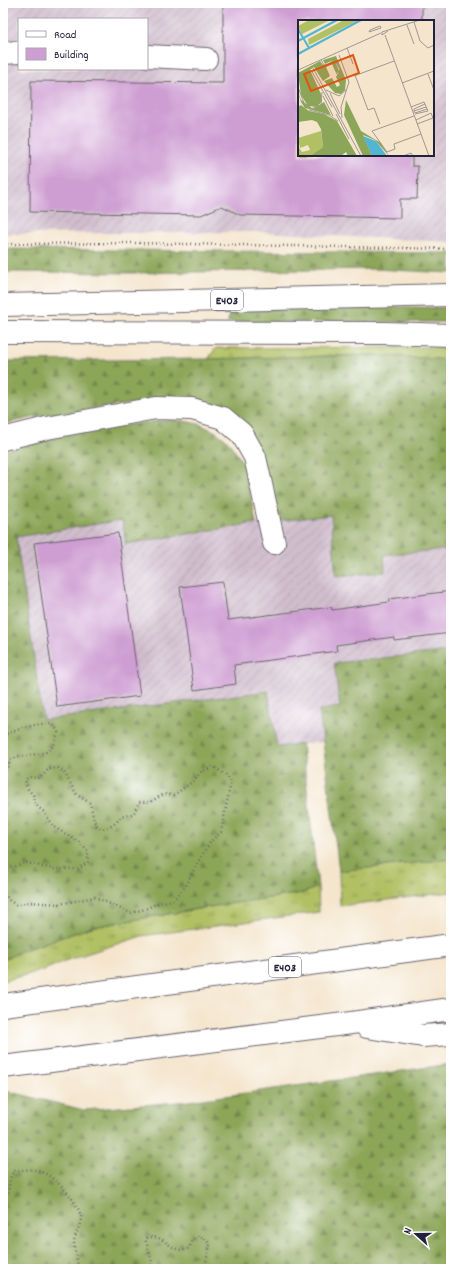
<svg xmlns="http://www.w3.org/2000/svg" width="454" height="1272" font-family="Dekko,sans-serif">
<defs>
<pattern id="industrial-furrows" width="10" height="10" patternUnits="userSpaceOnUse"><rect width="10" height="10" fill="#d0bdcc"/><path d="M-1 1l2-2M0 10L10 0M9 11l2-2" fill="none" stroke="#b2a2b0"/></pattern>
<pattern id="grass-tufts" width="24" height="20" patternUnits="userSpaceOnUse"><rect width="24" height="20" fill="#b0c063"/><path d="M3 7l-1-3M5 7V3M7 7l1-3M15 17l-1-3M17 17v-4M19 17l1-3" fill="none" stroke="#8f9c53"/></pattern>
<pattern id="forest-firs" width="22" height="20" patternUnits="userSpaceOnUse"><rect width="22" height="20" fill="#8ca659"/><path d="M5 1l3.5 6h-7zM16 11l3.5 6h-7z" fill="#72874b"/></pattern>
</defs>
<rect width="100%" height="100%" fill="#fff"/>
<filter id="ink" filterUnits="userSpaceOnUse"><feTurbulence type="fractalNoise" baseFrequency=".025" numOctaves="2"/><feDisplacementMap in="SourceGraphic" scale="8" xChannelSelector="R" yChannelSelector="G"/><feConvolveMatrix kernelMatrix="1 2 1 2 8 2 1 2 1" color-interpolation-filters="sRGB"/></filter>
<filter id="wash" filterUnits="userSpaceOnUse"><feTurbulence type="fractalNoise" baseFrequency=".012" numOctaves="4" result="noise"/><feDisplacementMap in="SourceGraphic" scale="16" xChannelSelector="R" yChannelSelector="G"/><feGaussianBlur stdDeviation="0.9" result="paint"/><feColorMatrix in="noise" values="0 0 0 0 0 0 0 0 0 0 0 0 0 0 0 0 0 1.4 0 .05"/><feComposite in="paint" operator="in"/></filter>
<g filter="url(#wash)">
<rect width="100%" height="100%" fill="#f4e5cc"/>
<path fill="url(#industrial-furrows)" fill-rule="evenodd" d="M3,3H451V242L259,232L3,234ZM19,19H147V69H19ZM299,21H433V155H299Z
M331,514L385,572L384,555L451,549V651L334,663L341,707L319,710L323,742L277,747L267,691L43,721L16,537L122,520L126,544L256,523Z"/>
<path fill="url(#grass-tufts)" stroke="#69714f" d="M451,347V360L373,355L208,359L216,348Z
M451,859V892L340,906L339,871Z
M318,887L319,912L142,936L67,960L44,970L3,981V960L21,951L92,927L215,906L303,893Z"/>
<path fill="url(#forest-firs)" stroke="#57644a" d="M3,249L451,253V273L373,269L135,273L3,272Z
M368,306L451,308V322H228L230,309Z
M373,355L451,360V549L384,555L385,572L336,576L331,515L278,521L231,414L217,405L199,400L175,398L45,415L3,424V361L208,359Z
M166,420L184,421L199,424L216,432L228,441L245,466L256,523L126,544L122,520L16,537L43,720L268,691L277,747L302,744L318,887L303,893L215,906L92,927L21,951L3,960V451L83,431Z
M451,651V859L339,871L319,710L340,707L334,663Z
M451,1064V1269H3V1090L84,1110L189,1101Z"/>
<g id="blocks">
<path fill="#ce9dd2" d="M223,3H422V21H299V155H412V166H418L417,199H400V218L240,215L222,206L201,215L30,212L31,81L223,83Z
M118,533L140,696L57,707L34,543Z
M223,582L228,620L331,607L332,610L389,602V599L451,591V633L394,640V637L336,645L337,651L234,665L236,684L194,690L180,587Z"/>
</g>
</g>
<g filter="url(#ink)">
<use href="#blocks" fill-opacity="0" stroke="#6c666e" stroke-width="1"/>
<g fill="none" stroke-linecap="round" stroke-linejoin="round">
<g stroke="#6c666e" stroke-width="24">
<path id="minor" d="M3,53L19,52
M147,56L206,59
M3,439L47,428L156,408L192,409L223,418L242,434L255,457L274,543"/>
</g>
<g stroke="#6c666e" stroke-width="24">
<path id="highway" d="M3,305L451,295
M3,332L384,333L451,335
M3,1005L451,945
M367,1027L423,1036L451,1034
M3,1067L344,1024L451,1009"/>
</g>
<path stroke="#6c666e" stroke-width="2.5" stroke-dasharray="1 3" stroke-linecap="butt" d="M3,244L134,243L451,249
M3,735C14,731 38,722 49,724C54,725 56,728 58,732L54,745L45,753L17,757L11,760L3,775
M3,869L27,863L53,869H78L88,862V851L79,842L54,827L44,812L38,807L34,802L33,795L27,788L25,780L29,777L40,778L49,769L58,768L64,772L77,795L90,803C94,816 93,837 113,825C116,823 119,819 122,816C125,815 131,815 134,813L139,802H150L164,794L174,795L192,782L202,771L214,767L226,775L231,782L221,832L211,841L198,862L191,875L186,886L173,900L158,903L145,909L130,913L95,897L59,904L30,902L16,905L9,900L3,891
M3,1199L8,1195L10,1178L14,1171C23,1170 34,1168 42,1172C56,1178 79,1202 81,1218C81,1225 75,1234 74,1242C74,1251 78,1260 78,1269
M151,1269L152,1262L146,1241L147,1238C166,1232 171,1257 189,1248L192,1241L197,1237L204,1238L210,1244L206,1262L207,1269"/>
<use href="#minor" stroke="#fff" stroke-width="22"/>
<use href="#highway" stroke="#fff" stroke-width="22"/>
</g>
</g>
<g text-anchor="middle" stroke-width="3.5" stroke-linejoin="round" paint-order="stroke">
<g fill="#fff" stroke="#646476" stroke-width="1">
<rect x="211" y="290" width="32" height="20" rx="3"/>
<rect x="269" y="957" width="32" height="20" rx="3"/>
</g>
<g font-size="12" font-weight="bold" fill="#22223b">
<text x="227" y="304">E403</text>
<text x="285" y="971">E403</text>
</g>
</g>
<g transform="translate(298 20)">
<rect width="136" height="136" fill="#f4e5cc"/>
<path d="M11,0H32L4,14L0,6ZM46,0H61L11,25L10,19ZM23,111L25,127L12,136H0V126L4,132L12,130L10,125L2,128L0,118Z" fill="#b0c063"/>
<path d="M38,36L48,60L47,70L43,74L37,73L26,61L34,58L39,67L42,65L38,57L42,49L37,41L41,51L38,53L34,44L28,47L32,56L25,61L16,47L12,50L23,74L24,81L19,87L10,86L3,75L0,53L22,41L25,45H28L35,40L27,44L25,40ZM0,72L3,80L15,89L26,82L33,95L7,88L3,82ZM48,80L63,111L83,123L91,136L77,120L65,115L74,136H65L46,95ZM3,85L11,91L26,94L39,101L59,136H50L48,132L43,136H12L25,127L23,109L19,102L14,100L0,102V87Z" fill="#8ca659"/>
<path d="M65,116L78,121L89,136H74Z" fill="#52b5d1"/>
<path fill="none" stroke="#52b5d1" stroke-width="2" d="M0,9L11,28M0,21L39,0M0,34L63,0"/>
<path fill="none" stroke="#a09792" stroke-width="1" d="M116,2L122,21L130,28L136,25M109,5L116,24M82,6L83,8L71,12L72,10ZM90,11L84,15V12L122,0M87,15L131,136M49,28L55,44M41,35L51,62L43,87L44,98M23,40L26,45L38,42L42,50L38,54M15,48L63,136M0,50L83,13M13,50L34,87M130,54L136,70M57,55L70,90L76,88L82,104M56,56L96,41M104,63L136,51M0,67L6,83L13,89L23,85L24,72M28,70L41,76L49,69M32,73L42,94M25,76L35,96M113,87L126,82L130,91L117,94M128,87L116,91L117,93L129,89M11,90L31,95L40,101M116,91V89L127,84M38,94L51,119M116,96L74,111L89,132L97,129L96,124L123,114M118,100L133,93L135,98M119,104L135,98M105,136L113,133L115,136"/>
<path fill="#de560e" fill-opacity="0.15" stroke="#de560e" stroke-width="2" d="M55,35L61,53L13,71L6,54Z"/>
<rect width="136" height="136" fill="none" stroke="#22223b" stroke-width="2"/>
</g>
<rect width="454" height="1272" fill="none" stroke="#fff" stroke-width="16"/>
<rect x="18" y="18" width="130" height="52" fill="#ffffff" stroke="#a7a7b1"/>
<rect x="26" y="31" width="20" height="6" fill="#ffffff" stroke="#a7a7b1"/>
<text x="54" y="38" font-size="12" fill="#22223b">Road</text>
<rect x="26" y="48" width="20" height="12" fill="#ce9dd2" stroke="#a7a7b1"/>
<text x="54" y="58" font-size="12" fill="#22223b">Building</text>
<g transform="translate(416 1234) rotate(291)" stroke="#ffffff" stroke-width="3" paint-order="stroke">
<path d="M0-3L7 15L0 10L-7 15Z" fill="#22223b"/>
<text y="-6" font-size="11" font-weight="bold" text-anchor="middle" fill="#22223b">N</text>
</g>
</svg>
